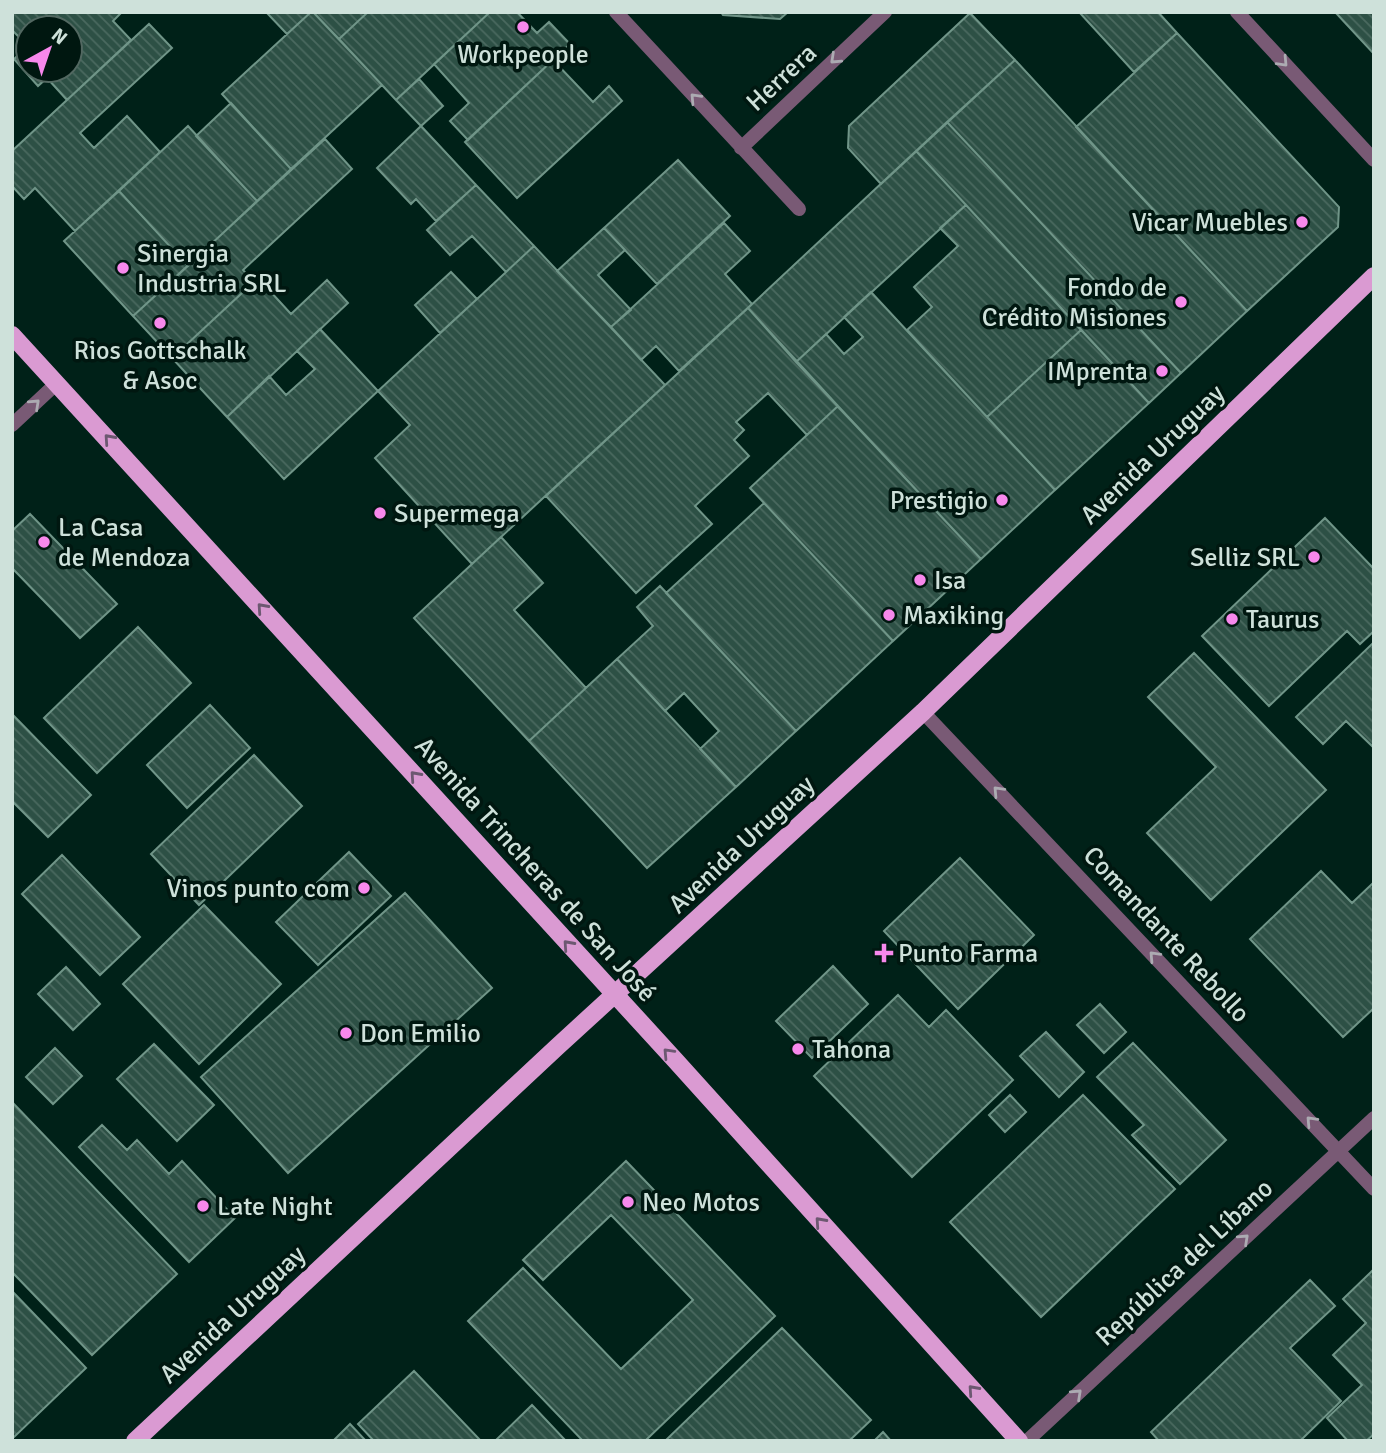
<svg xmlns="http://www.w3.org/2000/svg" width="1386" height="1453" font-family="Signika,sans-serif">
<defs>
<pattern id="building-back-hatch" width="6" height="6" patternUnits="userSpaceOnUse" patternTransform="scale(1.75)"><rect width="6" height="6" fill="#2d5045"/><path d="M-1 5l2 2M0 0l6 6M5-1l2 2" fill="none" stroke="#4a695f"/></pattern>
</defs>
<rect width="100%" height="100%" fill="#002118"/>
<path fill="url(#building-back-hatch)" stroke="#709588" stroke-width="2" fill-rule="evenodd" d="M12,12H122L113,21L131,40L67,100L47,78L38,86L14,59L28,46L12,30ZM28,28H70V70H28Z
M266,12H311L287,34Z
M311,12H313L382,85L291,169L222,94Z
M313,12H368L339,39Z
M368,12H490L396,100L339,39Z
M490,12H517L537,33L549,22L570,44L468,140L450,121L469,103L434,64Z
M721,12H788L780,19L723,15Z
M1079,12H1158L1177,33L1134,72Z
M1335,12H1374V54Z
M970,13L1015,60L881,184L848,148L849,126Z
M149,24L172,48L80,133L94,148L127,116L160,152L75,231L35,188L24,199L12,186V151Z
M1177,33L1339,207L1338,227L1247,311L1076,127Z
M553,60L593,102L609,86L622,101L517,198L465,142Z
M1015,60L1247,311L1181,373L947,122Z
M419,79L443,106L421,126L396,100Z
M231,103L291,169L257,201L196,136Z
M947,122L1181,373L1149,403L916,151Z
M188,126L257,201L188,266L119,191Z
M421,126L476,185L436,221L416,199L411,204L377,168Z
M325,139L352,169L243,270L254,282L172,358L133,316Z
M916,151L966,205L796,362L748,308Z
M678,160L730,216L657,284L604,228Z
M476,185L534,246L506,272L472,236L450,255L427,230Z
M119,191L188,266L133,316L64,241Z
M966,205L1081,330L987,417L907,330L932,307L914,287L958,246L940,228Z
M724,223L750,251L725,274L752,304L679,371L656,346L641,360L611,327Z
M604,228L625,250L598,275L631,310L611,327L557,271Z
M534,246L665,385L472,564L375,458L410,425L378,391Z
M451,272L477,299L440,333L415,305Z
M258,278L291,314L327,280L348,303L227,417L172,358Z
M871,292L1055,490L981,559L796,362L826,334L844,354L863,337L844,317Z
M748,308L838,406L807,435L768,393L736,422L744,430L734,440L749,456L695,506L712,524L636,593L546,496Z
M320,329L378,391L284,479L227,417L269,376L286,395L315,369L297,351Z
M1081,330L1149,403L1055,490L987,417Z
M838,406L981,559L893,641L750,488Z
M764,503L893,641L796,731L666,593Z
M30,514L117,604L80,638L12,568V531Z
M1325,518L1374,569V631L1360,644L1347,631L1269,706L1202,636Z
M501,537L543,583L514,610L586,688L529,741L414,618Z
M660,586L796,731L736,787L700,749L719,731L684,693L665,711L617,659L653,626L637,607Z
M138,627L191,683L97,773L44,718Z
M1374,642V744L1372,746L1346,721L1323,744L1296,717Z
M1194,653L1326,790L1211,900L1147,833L1216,767L1148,697Z
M617,659L736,787L647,868L529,741Z
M210,705L250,748L187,808L147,765Z
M12,714L91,795L48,837L12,801Z
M254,755L302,806L199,905L151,854Z
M349,852L391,896L318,965L276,922Z
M62,855L140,937L100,975L22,894Z
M960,858L1034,935L958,1009L884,931Z
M1321,871L1352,903L1374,882V1008L1343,1037L1250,939Z
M405,893L492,988L288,1173L201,1077Z
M204,905L281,984L199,1064L123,984Z
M833,966L868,1004L812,1058L776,1021Z
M66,967L100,1004L73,1030L38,994Z
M898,995L929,1027L946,1010L1013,1080L912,1177L814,1076Z
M1100,1004L1126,1032L1104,1053L1077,1025Z
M1046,1032L1084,1072L1059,1097L1020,1056Z
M1133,1043L1226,1140L1180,1184L1132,1135L1144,1125L1097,1077Z
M154,1044L214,1105L177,1141L117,1079Z
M55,1048L82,1076L53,1104L26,1077Z
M1010,1095L1026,1112L1005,1132L989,1115Z
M1083,1095L1175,1189L1041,1317L950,1222Z
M12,1102L177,1274L92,1355L12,1272Z
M102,1125L127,1150L137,1140L169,1174L182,1161L235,1218L189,1262L79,1147Z
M626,1161L775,1316L645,1441H583L468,1321L523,1268L621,1369L693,1300L611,1215L543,1280L523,1260Z
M1372,1271L1374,1273V1434L1366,1441H1348L1327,1418L1362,1385L1333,1355L1366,1323L1343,1299Z
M1310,1280L1335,1306L1290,1348L1341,1401L1300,1441H1159L1151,1432Z
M12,1291L86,1368L12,1439Z
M782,1328L871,1420L849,1441H665Z
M414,1371L481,1441H374L358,1424Z
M532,1405L566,1441H495Z
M350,1424L366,1441H333Z
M883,1432L891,1441H874Z"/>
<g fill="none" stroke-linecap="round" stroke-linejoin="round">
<path stroke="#795a75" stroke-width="14" d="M616,12L799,209
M1237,12L1374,160
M741,148L885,12
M12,425L57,383
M923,712L1374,1189
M1027,1441L1374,1118"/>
<path stroke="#da9ad2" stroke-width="18" d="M12,335L675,1060L1019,1441
M135,1441L557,1047L923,712L1374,276"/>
</g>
<defs><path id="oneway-chevron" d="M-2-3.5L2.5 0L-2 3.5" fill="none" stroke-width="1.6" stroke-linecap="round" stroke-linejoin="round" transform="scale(1.75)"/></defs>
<g stroke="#acabb2">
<use href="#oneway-chevron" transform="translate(835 59) rotate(137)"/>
<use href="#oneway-chevron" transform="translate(1283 62) rotate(47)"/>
<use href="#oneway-chevron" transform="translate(695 98) rotate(-133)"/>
<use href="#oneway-chevron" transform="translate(35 404) rotate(-43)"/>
<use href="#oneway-chevron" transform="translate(998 791) rotate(-133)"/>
<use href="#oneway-chevron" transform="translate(1154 956) rotate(-133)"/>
<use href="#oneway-chevron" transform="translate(1311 1121) rotate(-133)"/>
<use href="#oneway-chevron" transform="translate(1244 1239) rotate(-43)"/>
<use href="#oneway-chevron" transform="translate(1077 1394) rotate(-43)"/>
</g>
<g stroke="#6d5871">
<use href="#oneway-chevron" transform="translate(109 439) rotate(-132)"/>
<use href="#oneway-chevron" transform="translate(262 608) rotate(-132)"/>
<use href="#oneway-chevron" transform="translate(415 776) rotate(-132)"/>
<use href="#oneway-chevron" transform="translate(568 945) rotate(-132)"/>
<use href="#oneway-chevron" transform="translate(668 1053) rotate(-133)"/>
<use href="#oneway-chevron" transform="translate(820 1222) rotate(-132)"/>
<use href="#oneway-chevron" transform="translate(973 1390) rotate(-132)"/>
</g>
<g fill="#f788ec" stroke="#001710" stroke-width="2.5">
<circle cx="523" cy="27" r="7"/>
<circle cx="1302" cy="222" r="7"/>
<circle cx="123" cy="268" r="7"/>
<circle cx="1181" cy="302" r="7"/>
<circle cx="160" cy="323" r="7"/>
<circle cx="1162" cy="371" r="7"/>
<circle cx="1002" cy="500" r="7"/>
<circle cx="380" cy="513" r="7"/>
<circle cx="44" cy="542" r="7"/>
<circle cx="1314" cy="557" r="7"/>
<circle cx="920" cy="580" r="7"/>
<circle cx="889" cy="615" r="7"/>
<circle cx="1232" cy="619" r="7"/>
<circle cx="364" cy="888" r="7"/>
<path d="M880.5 942.5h7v7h7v7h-7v7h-7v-7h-7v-7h7z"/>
<circle cx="346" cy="1033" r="7"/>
<circle cx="798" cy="1049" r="7"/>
<circle cx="628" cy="1202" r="7"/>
<circle cx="203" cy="1206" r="7"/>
</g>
<g text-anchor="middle" stroke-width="7" stroke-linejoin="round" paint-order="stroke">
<g font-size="26" fill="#cee1da" stroke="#001710" text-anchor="start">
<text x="523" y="63" text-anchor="middle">Workpeople</text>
<text x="1288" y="231" text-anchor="end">Vicar Muebles</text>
<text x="137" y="262">Sinergia<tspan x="137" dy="30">Industria SRL</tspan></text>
<text x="1167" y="296" text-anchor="end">Fondo de<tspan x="1167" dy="30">Crédito Misiones</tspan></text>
<text x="160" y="359" text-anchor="middle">Rios Gottschalk<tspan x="160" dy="30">&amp; Asoc</tspan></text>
<text x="1148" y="380" text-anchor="end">IMprenta</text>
<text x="988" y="509" text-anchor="end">Prestigio</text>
<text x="394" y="522">Supermega</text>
<text x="58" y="536">La Casa<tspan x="58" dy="30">de Mendoza</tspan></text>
<text x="1300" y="566" text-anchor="end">Selliz SRL</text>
<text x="934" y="589">Isa</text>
<text x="903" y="624">Maxiking</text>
<text x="1246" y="628">Taurus</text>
<text x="350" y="897" text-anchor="end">Vinos punto com</text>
<text x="898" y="962">Punto Farma</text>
<text x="360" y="1042">Don Emilio</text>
<text x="812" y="1058">Tahona</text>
<text x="642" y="1211">Neo Motos</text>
<text x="217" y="1215">Late Night</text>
</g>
<g font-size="26" fill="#cee1da" stroke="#001710">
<text transform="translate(781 77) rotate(-43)" y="9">Herrera</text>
<text transform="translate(1152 454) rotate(-44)" y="9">Avenida Uruguay</text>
<text transform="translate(741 844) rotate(-43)" y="9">Avenida Uruguay</text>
<text transform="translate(536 869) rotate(48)" y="9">Avenida Trincheras de San José</text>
<text transform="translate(1167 934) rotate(47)" y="9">Comandante Rebollo</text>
<text transform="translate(1184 1262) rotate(-43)" y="9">República del Líbano</text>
<text transform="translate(232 1314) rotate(-43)" y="9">Avenida Uruguay</text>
</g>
</g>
<rect width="1386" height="1453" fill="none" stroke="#cee1da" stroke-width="28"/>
<g transform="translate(49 49) rotate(40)"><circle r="33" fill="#001710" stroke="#526861" stroke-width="2"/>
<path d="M0-5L12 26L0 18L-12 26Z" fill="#f788ec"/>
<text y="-10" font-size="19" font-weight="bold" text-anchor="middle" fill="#cee1da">N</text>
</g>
</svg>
